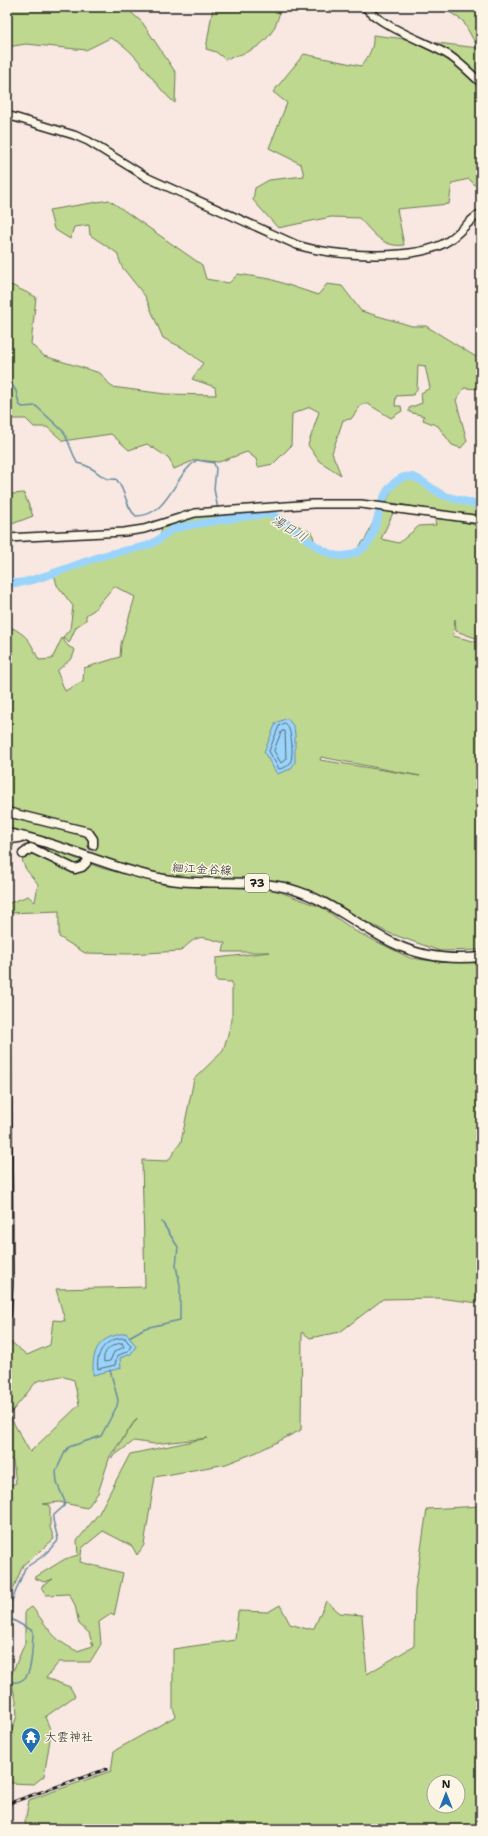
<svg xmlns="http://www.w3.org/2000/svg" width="488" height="1836" font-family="'Shantell Sans','Klee One',sans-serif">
<rect width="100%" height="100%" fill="#f8e8e1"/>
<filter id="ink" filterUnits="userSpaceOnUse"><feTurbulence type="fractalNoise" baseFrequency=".025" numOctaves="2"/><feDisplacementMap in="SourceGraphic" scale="8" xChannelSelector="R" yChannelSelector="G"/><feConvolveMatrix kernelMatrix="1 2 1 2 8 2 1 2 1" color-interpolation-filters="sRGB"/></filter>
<g filter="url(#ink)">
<path fill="#bed88f" stroke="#6d7a56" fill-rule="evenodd" d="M7,7H125L142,22L176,73L175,103C152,85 137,48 110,38L86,50L26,44L7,47Z
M213,7H281C274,41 257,51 225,59L216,52L206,49Z
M442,7H481V122L478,130L481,134V191L469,179L452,183L449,204L397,209L404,245C382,248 373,232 359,218L331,217L278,228L253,200L255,188L269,180L304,176L301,164L269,148L287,103L273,92L304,54L361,66C369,56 374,48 373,35L478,48L463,21Z
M109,200L202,265L206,279L229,283L238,274L270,279L318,295L327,284L342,286L361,311L412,326H426L481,360V389L464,388L456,400L467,441L461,448L452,445L438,426L423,420L424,416L409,412V408L422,403L421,393L430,388L425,366L418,365L417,390L413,395L396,396L395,406H401L402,411L391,418L368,404H362L351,419L343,420L332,453L341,475L319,461L308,445L319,412L310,407L292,414L291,446L273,464L258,467L256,459L247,452L219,462L195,460L174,469L169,458L147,444L129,450L111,434L63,441L47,427H34L26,419H7V283L36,297L31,344L44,356L100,373L112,387L165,394L216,395L215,387L192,379L203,363L183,348L163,338L145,296L122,267L117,253L90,235L89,225L74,227L70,239L54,229L49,210Z
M415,478L445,497L481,509V516H470L386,502C394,485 396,481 415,478Z
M24,493L33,516L7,526V497L12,494Z
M379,509L394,511L381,539L399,543L419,526L436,525L434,516L472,524L481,528V640L456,631L455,619L453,636L481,643V950L440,951L389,933L285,882L214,881L149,872L7,830V713L10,715L7,711V625C28,636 29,639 39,660L52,659L62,638L68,646L75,650L72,658L57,671L65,691L83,681L84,668L120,657L121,644L135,597L114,586L94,610L86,615V620L76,627L69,643L63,637L70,629L73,606L57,585L54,574L155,542L161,533L162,527L191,516L228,513L272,512L312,533L315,543L342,556L354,553L366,538ZM321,757L420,776L320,760Z
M24,845L53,850L101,868L167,885L272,889L323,908L355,931L410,958L440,962L481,963V1376L479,1303L438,1298L383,1299L340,1332L310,1338L302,1332L301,1430L257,1452L226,1464L155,1477L144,1545L137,1555L132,1546L103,1531L82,1548L80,1562L123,1573L114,1616L111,1614L99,1622L101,1644L90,1662H59L46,1678L70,1687L75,1696L45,1717L51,1731L49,1746L44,1776L34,1784L11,1783L7,1777V1745L17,1716L16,1700L10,1678L25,1643V1611L32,1607C49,1628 51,1639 77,1651L93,1646L89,1633L79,1624L75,1605L69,1594L46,1595L41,1587L53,1579L44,1582L34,1578L65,1559L78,1555L77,1541L99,1513L130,1454L208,1438L154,1444L134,1441L111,1458L137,1418L110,1456L98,1493L87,1508L59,1502L43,1504L50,1505V1527L54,1539L23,1565L11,1594H7V1487L16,1483L13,1461L7,1457V1344L11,1342L27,1355L50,1345L53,1320L65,1321L56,1289L145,1287L142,1160L168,1161L181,1142L194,1079L223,1051L232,1020V982L216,981V958L270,952H223L225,943C201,937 200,932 181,951L129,954L85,953L59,937V911L9,913L7,904L28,896L35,902L38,884C27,870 18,865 24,845ZM61,1376L74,1380L79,1405L30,1452L9,1415L37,1381Z
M481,1506V1829H26L25,1822L29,1800L111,1771L114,1751L176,1716L173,1708V1649L235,1640L238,1611L268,1612L280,1605L290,1624L307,1629L314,1628L326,1601L340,1613L362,1615L367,1674L414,1646L415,1590L427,1509ZM434,1782H458V1806H434Z"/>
<path fill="#9bd4fb" stroke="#688aa2" d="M287,718L294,727L295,735V762L291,769L277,774L264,752L276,723Z
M126,1333L136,1346L131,1354L120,1358L121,1368L93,1375C92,1348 99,1337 126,1333Z"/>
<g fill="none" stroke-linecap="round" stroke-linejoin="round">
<path stroke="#4f6675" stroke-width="1" d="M285,723C292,727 294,756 290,763C288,767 283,768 279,769L269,751L279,726Z
M282,731H285L286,759L281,763L274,751Z
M125,1338L131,1346L128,1351L117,1356L115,1365L98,1369C95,1351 108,1337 125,1338Z
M122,1343L124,1347L114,1352L110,1361L104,1362C102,1351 112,1344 122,1343Z"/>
<path stroke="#688aa2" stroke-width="1.5" d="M7,377L16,391L19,404L22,407L36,406L64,432L77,463C81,464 85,465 89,467C99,472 103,481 116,479C126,490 125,507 136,516C169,516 173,476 197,460L214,463L216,469L214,489L218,509
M220,514L226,518L247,517
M129,1337L145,1328L180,1320V1285L176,1266L178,1247L162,1222
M7,1681C35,1689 31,1654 33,1636V1631L11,1619V1603L25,1568L43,1556L57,1542L58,1539L53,1520L54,1515L64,1506L65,1502L57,1483L56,1471L65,1452L69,1447L101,1436L117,1406L118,1400L110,1370"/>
<path stroke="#9bd4fb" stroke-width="8" d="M7,580C10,581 13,583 15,583C33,583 77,564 96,558C113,552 132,550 149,545C158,542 164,534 172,530C180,526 266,512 273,515C293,524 321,558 343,556C386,551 370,506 393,484C412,465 426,487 443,495C455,500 469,502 481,505"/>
<path stroke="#d7c9c3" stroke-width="8" stroke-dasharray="8 4" stroke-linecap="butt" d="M86,863L93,845"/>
<g stroke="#1c1c1c" stroke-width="10">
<path id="secondary" d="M365,7C381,26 423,41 445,53C458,60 470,73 481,83
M7,115L74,135L88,141L148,178L297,245C333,256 416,262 448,241C460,233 468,221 481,213
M7,538L124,532L144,529L195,513L313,504H361L481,520
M7,1051L9,1283L7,1315"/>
</g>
<g stroke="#1c1c1c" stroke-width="11">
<path id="primary" d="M7,812L88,832L93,839V845
M7,833C62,843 110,869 164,879C206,887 250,877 291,889C330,900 359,927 395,944C422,957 451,960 481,957
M7,847L10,839L19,838
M23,854L31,848L33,849L75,869L82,867L86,863"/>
</g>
<use href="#secondary" stroke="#fcf5e5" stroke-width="7"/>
<use href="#primary" stroke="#fcf5e5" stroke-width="8"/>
<g stroke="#1c1c1c" stroke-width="3">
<path id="rail" d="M7,1804L107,1769"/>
</g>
<use href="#rail" stroke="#fcf5e5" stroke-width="1.5" stroke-dasharray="4.5" stroke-linecap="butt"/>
</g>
</g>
<defs>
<g id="temple-pin" transform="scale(1)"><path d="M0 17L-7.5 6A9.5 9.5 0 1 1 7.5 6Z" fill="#1f6fb2" stroke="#fcf5e5"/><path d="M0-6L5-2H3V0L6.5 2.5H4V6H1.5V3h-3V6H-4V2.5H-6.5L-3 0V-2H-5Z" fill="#fff"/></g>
</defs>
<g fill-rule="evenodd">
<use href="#temple-pin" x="31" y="1737"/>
</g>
<g text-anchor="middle" stroke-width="3" stroke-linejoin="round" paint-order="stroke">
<rect fill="#fcf5e5" stroke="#5f5d58" stroke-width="1" x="245" y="874" width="24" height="18" rx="3"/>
<g font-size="11" font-weight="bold" fill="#1c1c1c">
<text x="257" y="887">73</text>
</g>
<g font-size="12" fill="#1c1c1c" stroke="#fcf5e5">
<text transform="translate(202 869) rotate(3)" y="4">細江金谷線</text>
</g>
<g font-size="12" fill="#1c1c1c" stroke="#fcf5e5" text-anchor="start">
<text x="45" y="1741">大雲神社</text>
</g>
<g font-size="13" font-style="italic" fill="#42535f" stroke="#fcf5e5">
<text transform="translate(290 528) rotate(31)" y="5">湯日川</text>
</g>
</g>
<rect width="488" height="1836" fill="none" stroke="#fcf5e5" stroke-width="24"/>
<rect x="12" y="12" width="464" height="1812" fill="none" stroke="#1c1c1c" stroke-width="1.5" filter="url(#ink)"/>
<g transform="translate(446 1794)"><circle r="19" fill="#fcf5e5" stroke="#a29e95"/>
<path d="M0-3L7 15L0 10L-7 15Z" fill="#1f6fb2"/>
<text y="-6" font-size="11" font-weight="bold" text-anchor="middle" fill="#1c1c1c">N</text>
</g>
</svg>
